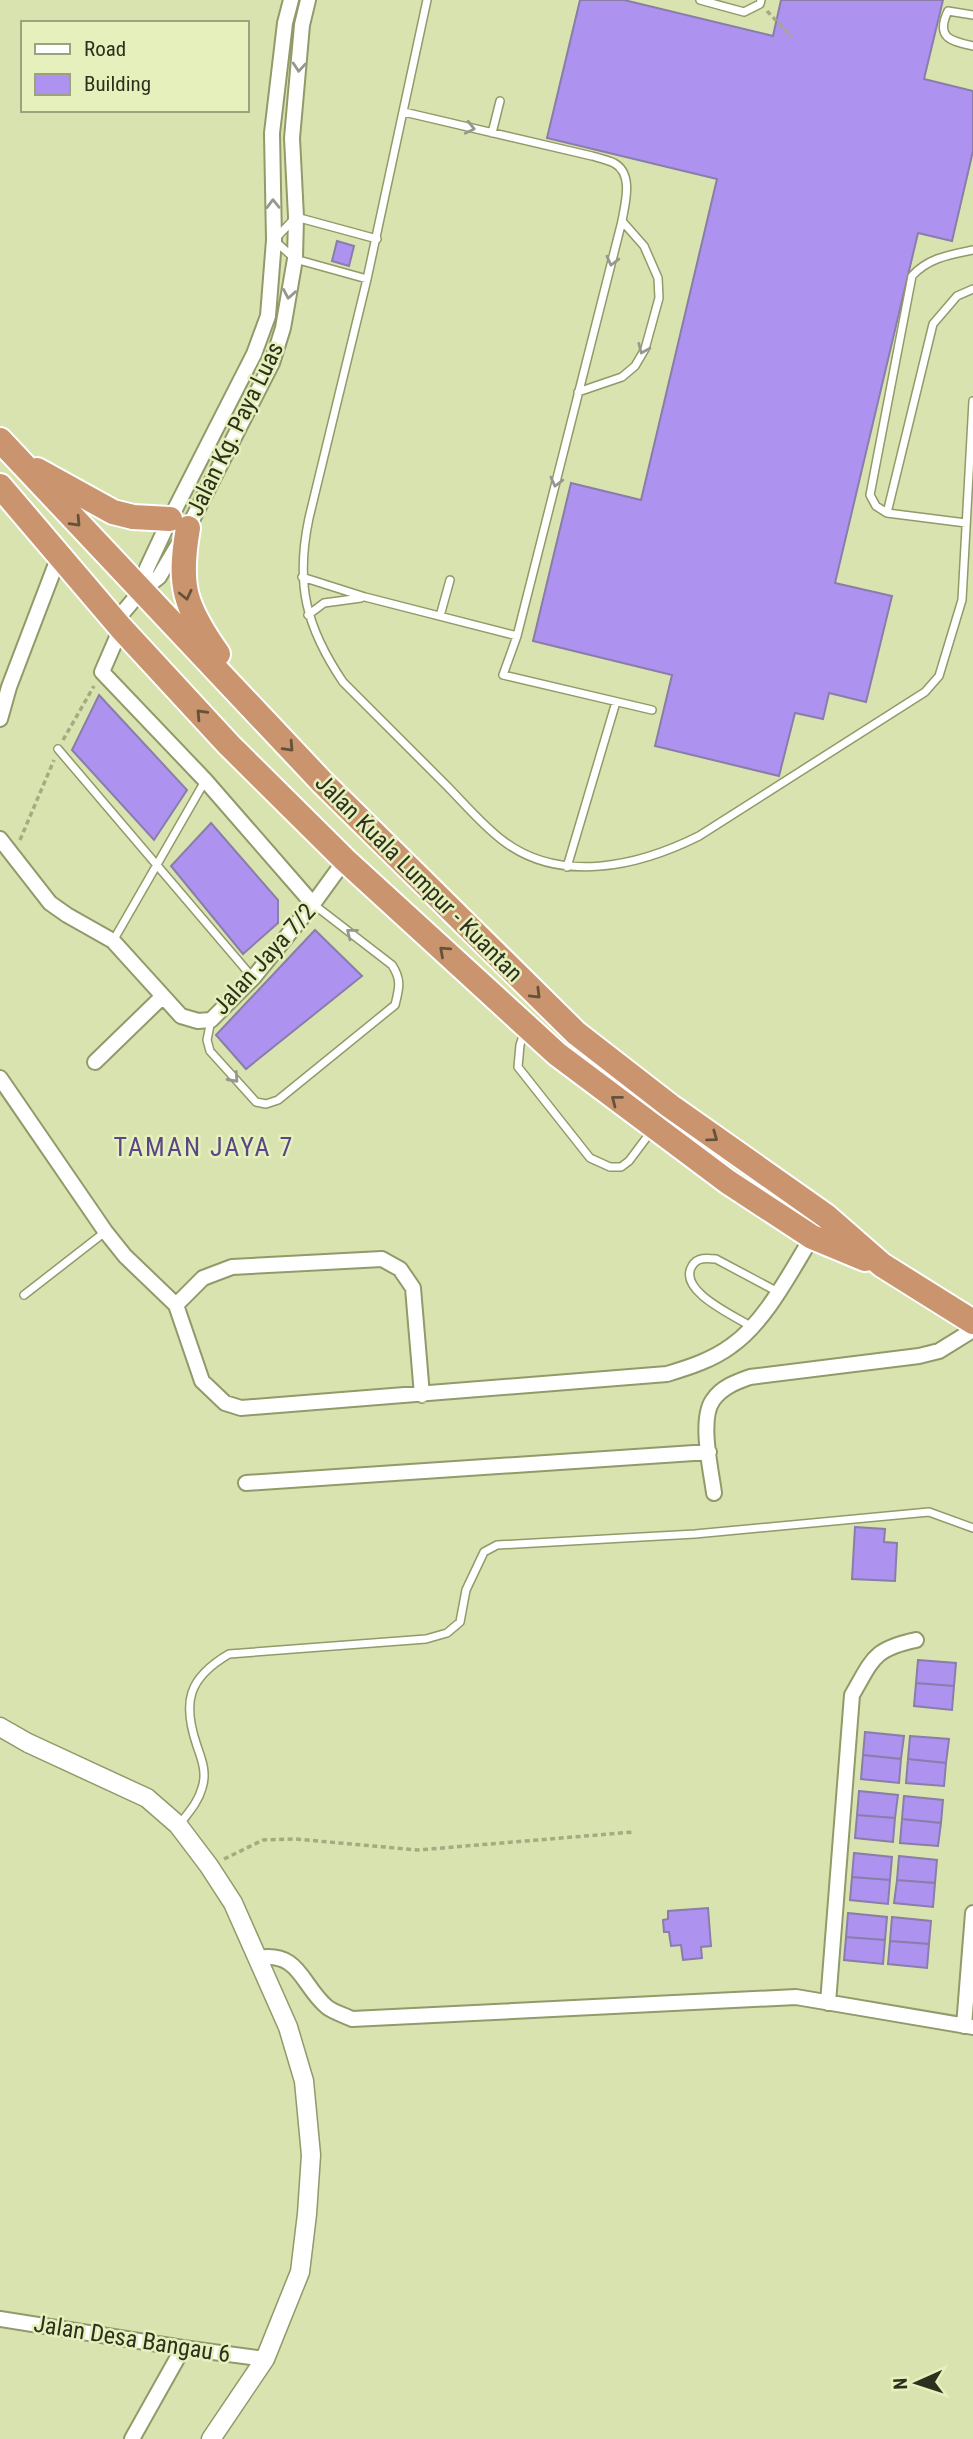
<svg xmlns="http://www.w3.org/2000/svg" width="973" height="2439" font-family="'Roboto Condensed',sans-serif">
<rect width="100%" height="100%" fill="#d9e3af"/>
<path fill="#ad92f0" stroke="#897daa" stroke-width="2" d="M580,0H624L773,36L781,0H943L924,79L973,91V151L952,241L918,233L835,583L892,596L866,702L829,693L823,719L795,713L779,776L655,746L672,675L533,641L571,483L641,500L717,179L547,138Z
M337,241L354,246L349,266L332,261Z
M99,695L187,790L154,840L72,750Z
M211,823L278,900V923L243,954L171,866Z
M315,930L362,976L246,1069L216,1035Z
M855,1527L885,1529L884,1542L897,1543L895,1581L852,1579Z
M918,1660L956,1663L954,1686L916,1683Z
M916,1683L954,1686L952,1710L914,1706Z
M865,1732L904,1736L901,1759L863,1755Z
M910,1736L949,1739L946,1763L908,1759Z
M863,1755L901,1759L899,1783L861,1779Z
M908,1759L946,1763L944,1786L906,1783Z
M859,1791L898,1795L895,1818L857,1815Z
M904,1796L943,1800L941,1823L902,1819Z
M857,1815L895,1818L893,1842L855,1838Z
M902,1819L941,1823L938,1846L900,1843Z
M854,1853L892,1857L890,1880L852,1877Z
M899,1856L937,1860L935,1883L897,1880Z
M852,1877L890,1880L888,1904L850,1900Z
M897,1880L935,1883L933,1907L894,1903Z
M708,1908L711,1946L701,1947L702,1958L683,1960L681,1945L671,1946L669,1932H664L663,1920L668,1919V1911Z
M848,1913L887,1917L885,1940L846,1937Z
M892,1917L931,1921L929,1944L890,1941Z
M846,1937L885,1940L883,1964L844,1960Z
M890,1941L929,1944L927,1968L888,1964Z"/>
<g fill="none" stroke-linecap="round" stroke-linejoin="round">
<g stroke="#919a69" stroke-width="10">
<path id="service" d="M427,0L367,279L309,518C295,584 306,627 343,682C377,716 411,750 445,784C463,802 481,824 502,840C560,885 639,866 699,836L925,692L939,676L962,600L973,401
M700,0L744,12L760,4L761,0
M973,15L948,11C935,38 951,41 973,46
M404,112L592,156C599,158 608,160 614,163C634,174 625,203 622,221L517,636L503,675L652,710
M492,133L500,101
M367,279L295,259L274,240L296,217L377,239
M578,392L622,377L635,366L645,349L659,298L658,278L644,246L622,221
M887,513L933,324L957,296L973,289
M966,523L887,513L876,506L870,495L912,276C928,258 949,255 973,250
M302,577L365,597L517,636
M308,615L324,603L361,598
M440,616L450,580
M58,749L253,978
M567,867L616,702
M113,941L205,781
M211,1020L207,1040L210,1051L256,1102L266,1104L278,1100L395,1005C399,989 402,980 392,965L313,904
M525,1030L520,1045L518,1067L590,1158L610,1167H621L629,1161L653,1129
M24,1295L105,1232
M752,1327C735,1316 677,1291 692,1266C697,1257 707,1258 716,1259L778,1292
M179,1825C188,1813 198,1803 202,1788C207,1773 202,1760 197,1746C182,1702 188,1678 229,1654L426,1639L447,1633L460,1622L466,1590L484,1552L497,1545L695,1534L929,1512L973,1528"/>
</g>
<g stroke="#919a69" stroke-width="18">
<path id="minor" d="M141,591L147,568L170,519L254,354L268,316L274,240L272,133L285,23L291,0
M115,622L141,591L159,577L188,528L272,363L283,328L295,259L296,217L292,138L302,25L308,0
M121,628L102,672L205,780L313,904
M0,719L9,687L59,556
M0,839L50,903L67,915L113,941L181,1016L198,1021L211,1020L253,978L313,904L345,860
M95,1062L163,996
M0,1078L105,1231L125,1256L176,1305L202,1381L225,1403L241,1408L667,1374C690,1367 712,1360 731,1346C766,1322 792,1269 814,1234
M176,1305L203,1278L232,1267L382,1259L400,1269L413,1288L422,1395
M246,1483L709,1452
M714,1493C711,1470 699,1419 713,1400C722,1387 736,1382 750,1377L919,1356L939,1351L973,1330
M258,1958C300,1951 301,1985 327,2007C333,2012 344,2015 352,2019L796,1997L973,2027
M828,2003L852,1695C873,1659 873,1649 916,1640
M964,2026L973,1913
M0,2319L183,2348L265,2359
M132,2439L183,2348"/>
</g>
<g stroke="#919a69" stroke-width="21">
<path id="tertiary" d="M0,1727L28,1743L147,1798L178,1825L209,1866L233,1903L288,2027L304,2081L311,2155L307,2214L300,2272L265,2359L211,2439"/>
</g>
<g stroke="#fff" stroke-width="28">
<path id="trunk" d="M0,440L322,782L576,1033L670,1106L826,1216L882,1265L973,1322
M37,470L113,512L133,517L170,519
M0,486L121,628L229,745L345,860L557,1054L728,1182L812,1237L865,1259
M188,528C178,585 184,606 218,654"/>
</g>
<path stroke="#a3ab81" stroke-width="3.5" stroke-dasharray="5 3.5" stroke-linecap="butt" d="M767,11L792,37
M63,740L94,686
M20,840L54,760
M224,1859L263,1840L295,1839L418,1850L633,1832"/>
<use href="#service" stroke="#fff" stroke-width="7"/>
<use href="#minor" stroke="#fff" stroke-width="14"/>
<use href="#tertiary" stroke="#fff" stroke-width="18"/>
<use href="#trunk" stroke="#ca946e" stroke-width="24"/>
</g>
<defs><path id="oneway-chevron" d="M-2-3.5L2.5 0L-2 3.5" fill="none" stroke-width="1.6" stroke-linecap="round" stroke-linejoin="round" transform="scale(1.75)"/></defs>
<g stroke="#96988e">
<use href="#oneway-chevron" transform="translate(299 67) rotate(95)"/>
<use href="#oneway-chevron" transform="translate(470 128) rotate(13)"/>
<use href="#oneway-chevron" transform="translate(273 204) rotate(-91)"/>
<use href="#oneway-chevron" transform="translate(612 261) rotate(104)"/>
<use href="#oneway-chevron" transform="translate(289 294) rotate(100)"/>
<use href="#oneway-chevron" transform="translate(643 349) rotate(114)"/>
<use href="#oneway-chevron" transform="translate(556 482) rotate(104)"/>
<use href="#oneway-chevron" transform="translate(351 933) rotate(-142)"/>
<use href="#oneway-chevron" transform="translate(234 1078) rotate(48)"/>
</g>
<g stroke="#645339">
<use href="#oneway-chevron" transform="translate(76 522) rotate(47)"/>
<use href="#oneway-chevron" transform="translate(186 595) rotate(77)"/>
<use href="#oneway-chevron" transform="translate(201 714) rotate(-133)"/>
<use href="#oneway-chevron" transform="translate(289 747) rotate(47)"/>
<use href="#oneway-chevron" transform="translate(444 951) rotate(-138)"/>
<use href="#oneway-chevron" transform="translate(536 994) rotate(45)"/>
<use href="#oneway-chevron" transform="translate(616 1100) rotate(-142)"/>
<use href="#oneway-chevron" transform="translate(713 1137) rotate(36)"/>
</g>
<g text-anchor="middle" stroke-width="5" stroke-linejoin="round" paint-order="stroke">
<g font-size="24" fill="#2d301c" stroke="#e6f0bc">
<text transform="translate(235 429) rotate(-64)" y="8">Jalan Kg. Paya Luas</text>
<text transform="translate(419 878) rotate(45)" y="8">Jalan Kuala Lumpur - Kuantan</text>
<text transform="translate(264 959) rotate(-48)" y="8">Jalan Jaya 7/2</text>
<text transform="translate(132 2339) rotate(9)" y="8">Jalan Desa Bangau 6</text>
</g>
<g font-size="26" letter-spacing="2" fill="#594684" stroke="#e6f0bc">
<text x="204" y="1156">TAMAN JAYA 7</text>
</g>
</g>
<rect x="21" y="21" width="228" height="91" fill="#e6f0bc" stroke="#9ca37c" stroke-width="2"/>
<rect x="35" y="44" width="35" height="10" fill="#ffffff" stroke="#9ca37c" stroke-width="2"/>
<text x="84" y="56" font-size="21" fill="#2d301c">Road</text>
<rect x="35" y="74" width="35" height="21" fill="#ad92f0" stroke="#9ca37c" stroke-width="2"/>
<text x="84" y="91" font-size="21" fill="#2d301c">Building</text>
<g transform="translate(917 2383) rotate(267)" stroke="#e6f0bc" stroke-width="5" paint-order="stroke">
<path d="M0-5L12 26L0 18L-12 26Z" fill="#2d301c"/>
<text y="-10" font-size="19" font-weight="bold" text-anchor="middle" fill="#2d301c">N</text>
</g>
</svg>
